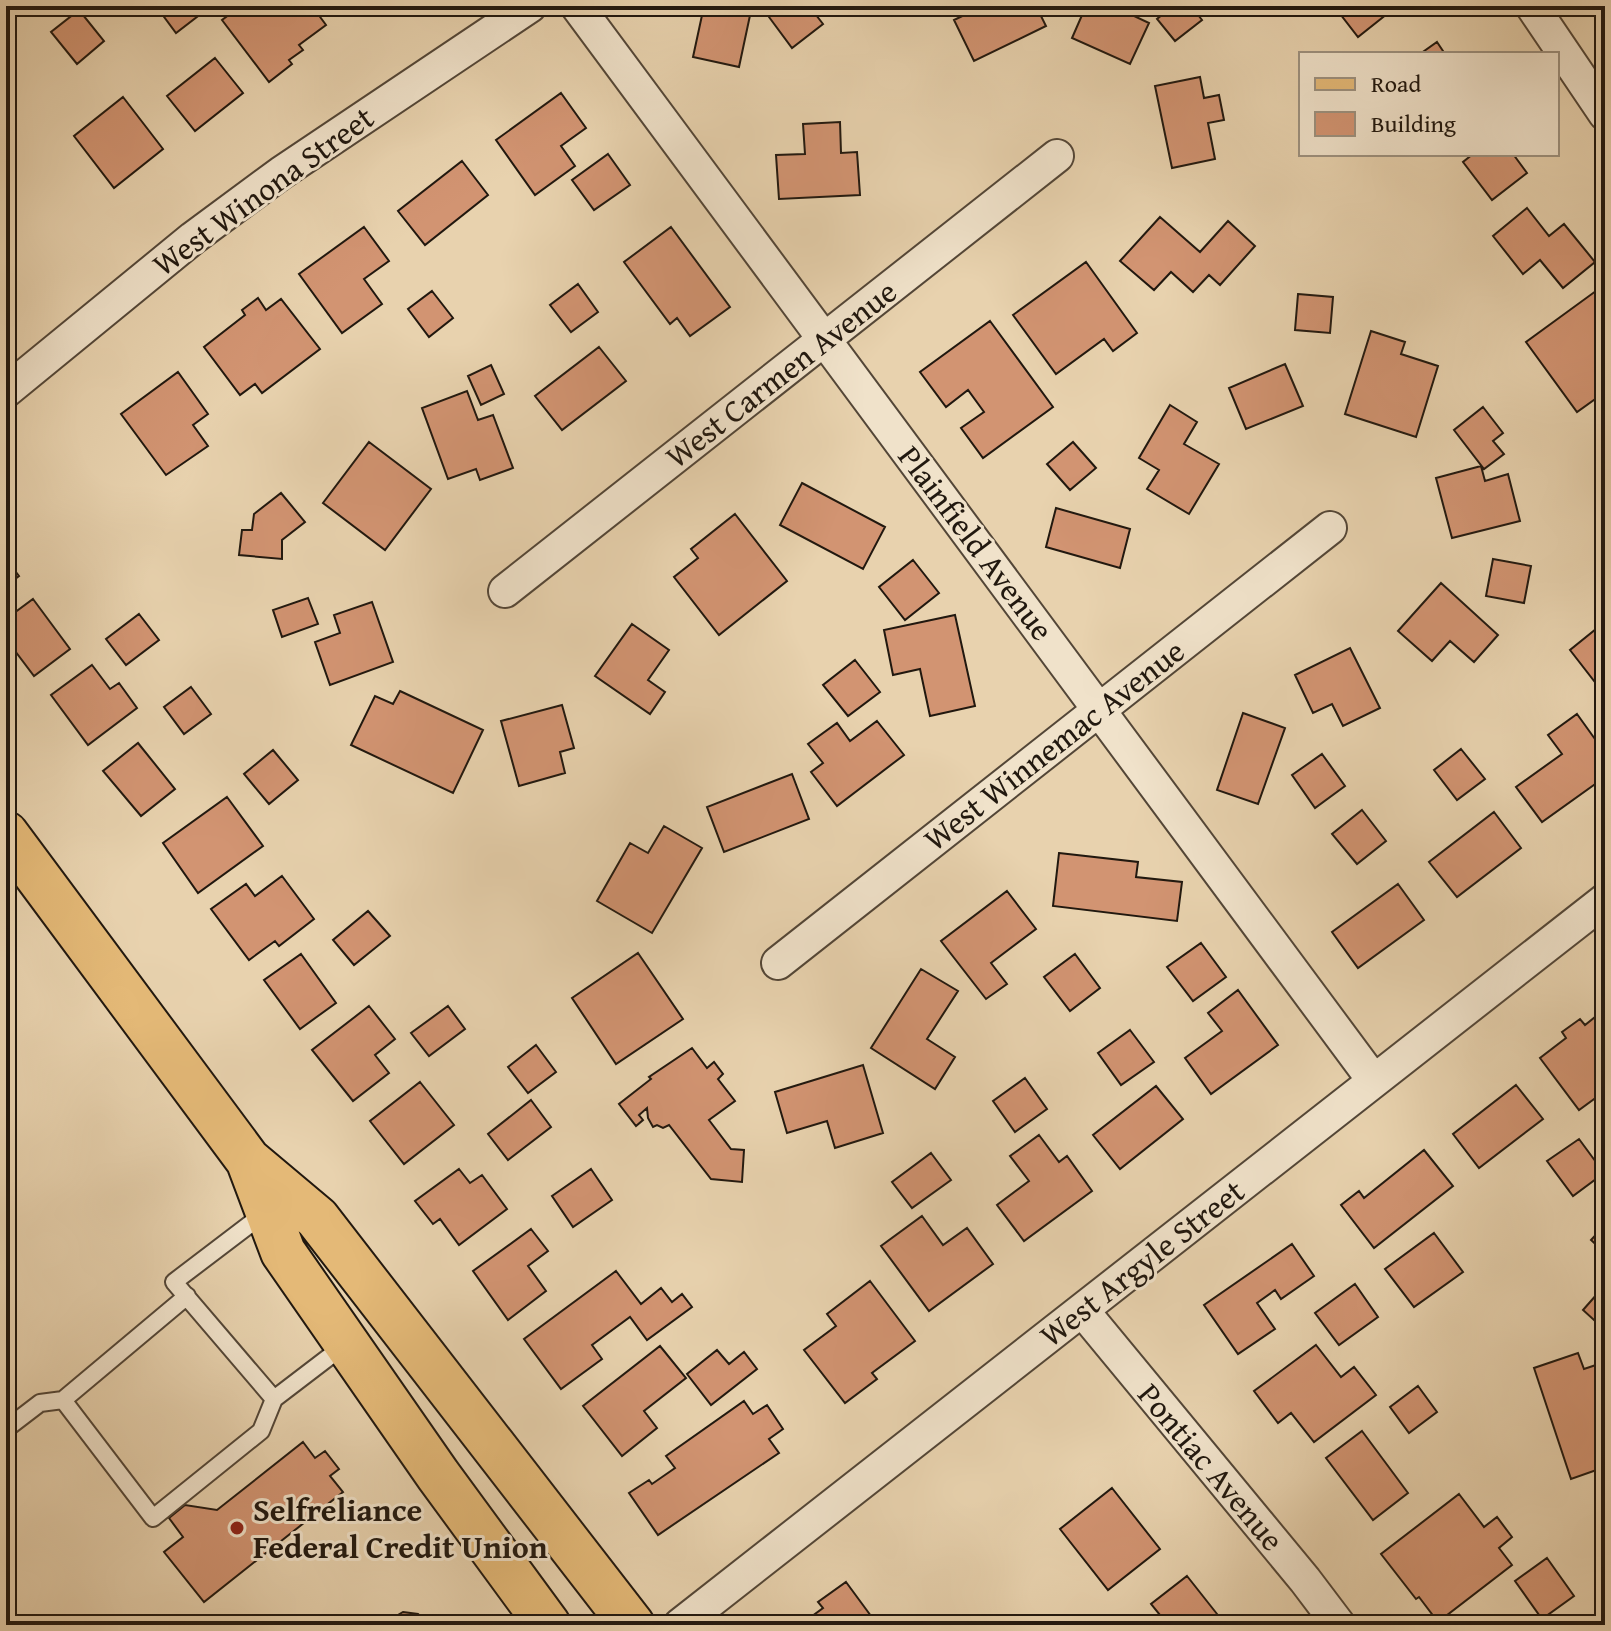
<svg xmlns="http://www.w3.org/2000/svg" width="1611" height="1631" font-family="'Gentium Book Plus',serif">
<rect width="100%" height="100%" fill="#e8d2ae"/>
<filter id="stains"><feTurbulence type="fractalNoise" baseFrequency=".0025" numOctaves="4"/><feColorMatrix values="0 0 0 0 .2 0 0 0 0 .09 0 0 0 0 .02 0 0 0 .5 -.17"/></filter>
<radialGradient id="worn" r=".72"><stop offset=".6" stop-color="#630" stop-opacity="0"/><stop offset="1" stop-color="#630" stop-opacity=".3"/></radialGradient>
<path fill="#d29472" stroke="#21180f" stroke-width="2" d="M156,6H197L202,13L176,33Z
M241,6H312L326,25L299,45L303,50L289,60L292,64L269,82L222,20Z
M704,6H752L739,67L693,57Z
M783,6H809L823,24L792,48L769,17Z
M983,6H1036L1046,26L974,61L954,20Z
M1086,6H1138L1134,16L1149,23L1130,64L1072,38Z
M1173,6H1191L1202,20L1175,41L1157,19Z
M1334,6H1397L1358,37Z
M79,10L104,41L77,64L51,32Z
M1437,42L1445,54H1420Z
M215,58L243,93L195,131L167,96Z
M1200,77L1204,98L1219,95L1224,120L1208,123L1215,159L1172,168L1155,86Z
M561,93L586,128L561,146L575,166L535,195L496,140Z
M123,97L163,149L114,188L74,136Z
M840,122L841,153L857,152L860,195L779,199L776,155L805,154L803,124Z
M608,154L630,185L594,210L572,180Z
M1473,154H1513L1527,173L1492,200L1463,162Z
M462,161L488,195L425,245L398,211Z
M1527,208L1549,236L1564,224L1595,262L1563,288L1540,260L1523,274L1493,236Z
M1160,217L1200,252L1228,221L1255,246L1220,285L1209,275L1193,292L1171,272L1154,290L1120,261Z
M364,227L389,261L364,279L382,304L342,333L299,274Z
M671,227L730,307L690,336L677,318L670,324L624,262Z
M1086,262L1137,333L1113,351L1104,339L1056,374L1013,315Z
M578,284L598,312L571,332L550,305Z
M1600,288L1605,294V392L1577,412L1526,342Z
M432,291L453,318L429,337L408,309Z
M1298,294L1333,297L1330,333L1295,330Z
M258,298L266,310L281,299L320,349L262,393L255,384L240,395L204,347L245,315L242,310Z
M990,321L1053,407L983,458L961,428L984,412L968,390L946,407L920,372Z
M1371,331L1405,342L1401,354L1438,366L1416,437L1345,414Z
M599,347L626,381L562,430L535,396Z
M1285,364L1303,406L1246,429L1229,388Z
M491,365L504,394L481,405L468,376Z
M178,372L208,414L193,425L208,446L166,475L121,414Z
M467,391L478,420L493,415L513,468L480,480L476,469L448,479L422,408Z
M1170,405L1197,422L1184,444L1219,464L1189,514L1147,489L1159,470L1139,458Z
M1483,407L1503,433L1493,441L1504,454L1484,469L1454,430Z
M369,442L431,489L385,550L323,503Z
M1073,442L1096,468L1070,490L1047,464Z
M1481,466L1485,481L1508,474L1520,521L1452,538L1436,478Z
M802,483L885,527L863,569L780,525Z
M281,493L305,522L282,540V559L239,555L242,530H252L254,514Z
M1056,508L1130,529L1120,568L1046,547Z
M735,514L787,581L719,635L674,577L698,558L691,549Z
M6,559L19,576L6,586Z
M1493,559L1531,566L1524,603L1486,596Z
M913,560L939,593L905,620L879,587Z
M1441,583L1498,635L1474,662L1450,641L1432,661L1398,631Z
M308,598L318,624L282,637L273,610Z
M33,599L70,649L34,676L6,639V619Z
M372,602L393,662L330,685L315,642L340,633L334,615Z
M139,614L159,640L126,665L106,639Z
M955,615L975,706L930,716L920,669L893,675L884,630Z
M632,624L669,650L648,680L665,692L650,714L595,676Z
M1601,625L1605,630V695L1570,650Z
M1350,648L1380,708L1343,726L1332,704L1313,713L1295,675Z
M855,660L880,692L848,716L823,685Z
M92,665L110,689L119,683L137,708L88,745L51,695Z
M191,687L211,714L184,734L164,707Z
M400,691L483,730L453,793L351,745L375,696L393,704Z
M562,705L574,748L560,752L565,773L519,786L501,721Z
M1243,713L1285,728L1258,804L1217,790Z
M1577,714L1605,753V777L1542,822L1516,787L1562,754L1548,735Z
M877,721L904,755L837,806L811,772L823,763L808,744L837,723L850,741Z
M138,743L175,789L141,816L103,771Z
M1461,749L1485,779L1457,800L1434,770Z
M273,750L298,780L269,804L244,774Z
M1322,754L1345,786L1315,808L1292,775Z
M792,774L809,819L724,852L707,807Z
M227,797L263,846L198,893L163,843Z
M1362,810L1386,841L1357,864L1332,834Z
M1494,812L1521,848L1457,897L1429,862Z
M664,826L702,848L652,933L597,901L630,843L648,853Z
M1059,853L1138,862L1136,877L1182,882L1177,921L1053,906Z
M282,876L314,919L279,946L275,941L249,960L211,909L246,884L255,896Z
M1398,884L1424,920L1358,968L1332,932Z
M1007,891L1036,929L991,963L1007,984L986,999L941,941Z
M368,911L390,936L354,965L333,940Z
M1201,943L1226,977L1193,1001L1167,967Z
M638,953L683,1019L616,1064L572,998Z
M301,954L336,1003L300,1029L264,980Z
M1075,954L1100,988L1070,1011L1044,977Z
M921,969L958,991L927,1039L955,1057L935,1089L871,1048Z
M1238,990L1278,1045L1211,1094L1185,1058L1222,1031L1208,1013Z
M369,1006L395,1039L375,1055L389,1073L353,1101L312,1050Z
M448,1006L465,1029L429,1056L411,1033Z
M1605,1009V1091L1579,1110L1540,1058L1566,1038L1562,1032L1580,1019L1585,1025Z
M1130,1030L1154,1062L1121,1085L1098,1053Z
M536,1045L556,1072L528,1093L508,1067Z
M692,1048L707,1068L714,1062L723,1074L718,1079L735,1101L709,1120L731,1149L744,1150L742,1182L711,1179L669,1125L663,1128L657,1125L653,1127L648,1118L647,1108L639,1115L643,1120L636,1126L619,1104L651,1079L649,1077Z
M863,1065L883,1133L835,1148L827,1121L787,1133L775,1092Z
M1025,1078L1047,1109L1015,1132L993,1101Z
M420,1082L454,1125L404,1164L370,1121Z
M1516,1085L1543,1119L1479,1168L1453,1134Z
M1156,1086L1183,1119L1120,1169L1093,1135Z
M531,1100L551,1127L508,1160L488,1134Z
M1039,1135L1059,1162L1067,1156L1092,1191L1024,1241L997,1205L1029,1181L1010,1156Z
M1579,1139L1604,1173L1573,1196L1547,1161Z
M1424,1150L1453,1186L1374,1248L1341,1205L1359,1191L1364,1198Z
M931,1153L951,1180L912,1208L892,1182Z
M459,1169L470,1183L482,1175L507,1209L459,1245L440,1219L433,1224L415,1201Z
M591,1169L612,1200L573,1227L552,1196Z
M922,1216L943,1245L967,1228L993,1264L929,1311L881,1246Z
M1605,1225V1253L1591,1240Z
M531,1229L548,1251L528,1266L546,1291L508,1320L473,1271Z
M1434,1233L1463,1272L1414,1307L1385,1269Z
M1292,1244L1314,1276L1281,1299L1275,1290L1257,1303L1275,1329L1238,1354L1204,1305Z
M616,1271L641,1304L661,1288L672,1302L682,1294L692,1307L647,1340L630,1317L592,1345L602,1359L561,1389L524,1339Z
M870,1281L915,1341L872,1373L877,1379L845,1403L804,1350L836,1326L827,1314Z
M1355,1284L1378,1317L1339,1345L1315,1313Z
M1605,1285V1330L1583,1310Z
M1316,1345L1341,1377L1354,1367L1376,1395L1314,1442L1291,1413L1278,1423L1254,1391Z
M660,1346L686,1378L644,1411L657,1428L622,1456L583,1406Z
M717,1350L729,1364L744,1352L757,1369L711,1405L687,1374Z
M1578,1353L1584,1369L1605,1362V1467L1571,1479L1534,1368Z
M1418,1386L1437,1412L1409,1433L1390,1407Z
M744,1401L753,1414L767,1405L783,1429L769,1439L779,1453L658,1535L629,1493L649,1480L652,1484L675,1468L666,1456Z
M1362,1431L1408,1493L1373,1520L1326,1458Z
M303,1442L315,1458L325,1451L339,1469L330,1476L343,1492L204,1602L164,1552L183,1537L169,1518L185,1505L217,1510Z
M1112,1488L1160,1549L1108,1590L1060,1529Z
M1459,1494L1484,1527L1497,1517L1512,1537L1499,1548L1512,1565L1438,1622L1419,1597L1416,1599L1381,1554Z
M1547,1558L1574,1596L1542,1619L1515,1581Z
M1187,1576L1221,1619L1214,1625H1168L1151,1604Z
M846,1582L871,1616L859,1625H800L823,1608L818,1602Z
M403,1612L418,1614L429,1625H388L393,1618Z"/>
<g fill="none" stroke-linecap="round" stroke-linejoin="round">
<g stroke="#534637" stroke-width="20">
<path id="lane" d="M266,1212L174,1282L274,1399L346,1344
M63,1400L153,1518L261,1431L274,1399
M6,1429L40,1403L63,1400L187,1296
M6,1624L7,1625"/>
</g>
<g stroke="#534637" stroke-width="36">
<path id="street" d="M577,6L1374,1081
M1532,6L1605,114
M6,391L193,238L281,173L530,6
M505,591L1057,156
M778,963L1330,528
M1082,1310L1305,1580L1339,1625
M680,1625L1605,900"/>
</g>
<g stroke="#21180f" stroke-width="48">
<path id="primary" d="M6,834L248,1160L317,1218L632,1625
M249,1162L283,1252L438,1475L548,1625"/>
</g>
<use href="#lane" stroke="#f0e2ca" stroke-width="16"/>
<use href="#street" stroke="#f0e2ca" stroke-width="32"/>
<use href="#primary" stroke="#e4b977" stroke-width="44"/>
</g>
<circle fill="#8f2418" stroke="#f0e2ca" stroke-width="3" cx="237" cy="1528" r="8"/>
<g text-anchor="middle" stroke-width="6" stroke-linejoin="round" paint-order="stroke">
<g font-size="32" fill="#21180f" stroke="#f0e2ca">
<text transform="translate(263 191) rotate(-36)" y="11">West Winona Street</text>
<text transform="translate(781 374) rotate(-38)" y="11">West Carmen Avenue</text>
<text transform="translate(976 543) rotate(53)" y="11">Plainfield Avenue</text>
<text transform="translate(1054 745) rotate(-38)" y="11">West Winnemac Avenue</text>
<text transform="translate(1142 1263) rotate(-38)" y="11">West Argyle Street</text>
<text transform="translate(1211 1467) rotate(50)" y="11">Pontiac Avenue</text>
</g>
<g font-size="32" font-weight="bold" fill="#21180f" stroke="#f0e2ca" text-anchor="start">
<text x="253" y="1521">Selfreliance<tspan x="253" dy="37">Federal Credit Union</tspan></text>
</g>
</g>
<rect width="1611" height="1631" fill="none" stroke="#e8d2ae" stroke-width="32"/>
<rect x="8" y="8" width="1595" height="1615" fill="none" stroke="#21180f" stroke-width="4"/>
<rect x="16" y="16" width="1579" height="1599" fill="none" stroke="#21180f" stroke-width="2"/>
<rect x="1299" y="52" width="260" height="104" fill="#f0e2ca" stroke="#9d917f" stroke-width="2"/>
<rect x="1315" y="78" width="40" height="12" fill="#e4b977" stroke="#9d917f" stroke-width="2"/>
<text x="1371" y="92" font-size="24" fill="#21180f">Road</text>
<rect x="1315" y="112" width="40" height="24" fill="#d29472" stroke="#9d917f" stroke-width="2"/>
<text x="1371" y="132" font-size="24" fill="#21180f">Building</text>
<rect width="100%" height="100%" filter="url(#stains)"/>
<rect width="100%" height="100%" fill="url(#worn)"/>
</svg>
